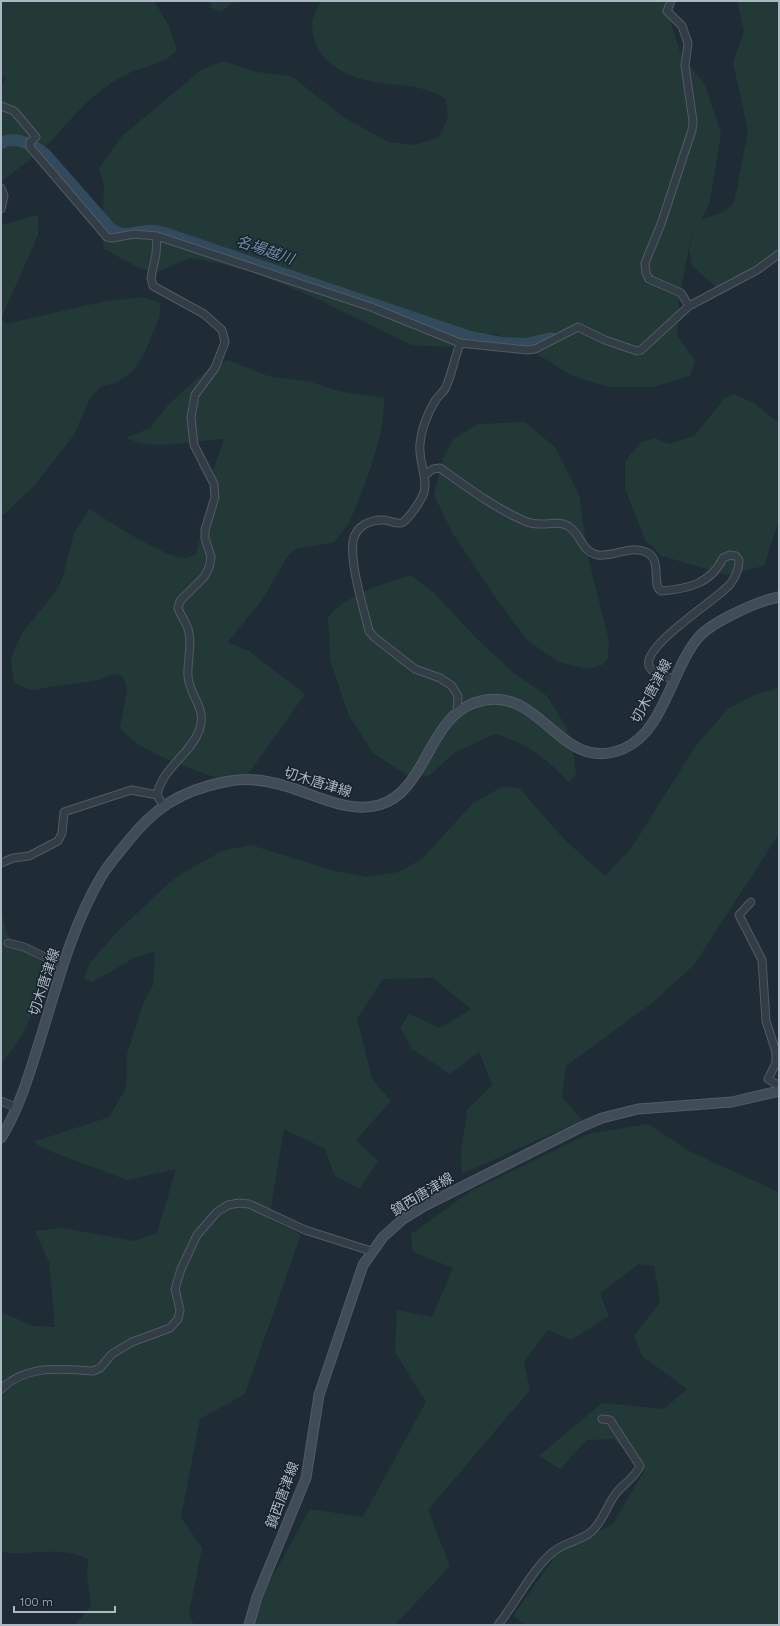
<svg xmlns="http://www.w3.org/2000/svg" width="780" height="1626" font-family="Quicksand,'Noto Sans JP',sans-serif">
<rect width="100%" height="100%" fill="#1f2c36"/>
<path fill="#223937" d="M1,1H154L168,24L177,50C165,65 139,67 123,76C91,94 77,113 53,139C38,155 18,168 1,182V87L6,78L1,76Z
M211,1H236L220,12L210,7Z
M321,1H664L680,52L705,85L721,133L710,202L701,220L725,211L734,203L748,131L733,63L744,31L737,1H779V254L720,290L692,266L689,248L693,235L690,241L679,299L677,335L695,361L690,376L653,387H608L570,375L528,348L495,334L450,347L411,345L311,296L252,272L218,263L190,258L157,272L141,269L104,249L102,237L104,185L99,168L122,136L201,70L224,61L257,72L291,76L345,118L388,142L415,145L439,137L448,117L446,99C422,83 396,87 370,81C340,75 312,57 312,24C312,17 318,7 321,1Z
M38,215V235L1,319L6,324L101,302L142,297L161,303L159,318L145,352L133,371L116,383L101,386L90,398L74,435L34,486L1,517V225Z
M228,360L268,376L311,382L339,391L384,398C386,431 364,490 350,520C346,528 339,535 334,542L296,549L286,558L265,596L228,642L249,651L305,694L251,770L234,784C199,771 143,756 120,728L127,689L125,681L120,675L112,674L99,680L31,690L14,683L11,661L14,651L22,633L53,595L62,580L74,533L89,509C111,522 162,557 185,558C189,558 193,555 196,554L210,498L211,477L224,439C190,440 159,452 126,438L150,428L168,405L191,384L213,366Z
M734,394L754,403L779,423V520L764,566L727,575L662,556L645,540L625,488V461L641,442L655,438L669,444L694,436L725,398Z
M525,422L555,447L579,494L588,557L609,641L608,658L602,665L587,669L558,662L527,640L493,594L453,534L434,495L443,458L454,439L478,424Z
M411,575L435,594L476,638L514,673L547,696L566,727L574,757L576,775L568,782C548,759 525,742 495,734L454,753L429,776L407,775L373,753L349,716L330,659L328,617C349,593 381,585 411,575Z
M779,688V834L694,965L652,1003L566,1066L562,1097L582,1120L462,1174L461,1152L467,1110L492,1085L479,1052L450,1074L412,1049L400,1028L409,1014L440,1028L471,1009L433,978L383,979L357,1019L372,1079L391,1101L356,1140L378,1161L359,1189L334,1175L325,1149L284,1129L269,1219L301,1234L245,1394L200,1419L181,1517L202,1548L189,1613L194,1625H75L91,1606L87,1576L88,1559C69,1549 44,1552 23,1553C16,1553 7,1554 1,1551V1312L34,1326L55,1327L49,1262L35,1231L62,1228L134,1241L157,1233L176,1169L127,1180L47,1150L33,1142L109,1117L126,1088L127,1054L143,1004L153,985L155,952L136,957L92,982L84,978L90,963L116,933L170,882L183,873L222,851L251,845L331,870L367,877L398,872L422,859L473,803L504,786L520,789L564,839L605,876L632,847L697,744L729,708L754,695Z
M1,909L7,934L15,945L49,967C38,1002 26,1037 1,1063Z
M648,1124L691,1152L779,1192V1625H526L513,1616L559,1551L613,1524L644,1471L614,1439L587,1440L560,1469L539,1456L602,1403L664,1409L687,1389L642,1356L634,1336L660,1302L654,1266L639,1264L600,1293L609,1316L571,1340L548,1330L524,1362L530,1390L428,1510L450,1566L395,1625H254L256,1606L310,1509L363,1517L426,1402L395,1352L397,1310L432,1317L453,1268L413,1252L411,1234L471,1191L588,1134Z"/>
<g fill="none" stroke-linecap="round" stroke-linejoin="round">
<path stroke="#324a5e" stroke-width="12" d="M1,143C15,135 33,145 45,154L111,229C127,240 137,229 154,231C163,232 171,235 179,238L470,337L501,343L527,344L551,338"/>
<g stroke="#505b65" stroke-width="9">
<path id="minor" d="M1,106L14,111L36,137L30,142V147L107,237L112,238L134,234L157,236L371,307L460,343L527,350L535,349L578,327L605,340L637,351L641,350L689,306L681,293L649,279L646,273L645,263L661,224L692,130L693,121L685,66L688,43L682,26L667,11L671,1
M1,188L4,196L1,209
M157,236L156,254L151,278L153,286L204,314L222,330L225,342L215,368L195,395L191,417L194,445L214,484L215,497L205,530V538L211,557L209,568L204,577L180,601L178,608C181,617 188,624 189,633C192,646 187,662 188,676C189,696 208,708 199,731C189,756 162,768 157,795L163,805
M689,306L757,270L779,254
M424,476L433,469L440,468C468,488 496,509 527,522C543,528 556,519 568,526C580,532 582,553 598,555C613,557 630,545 646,552C663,559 651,585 661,591C687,589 711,584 723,558L730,555L736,556L739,560C739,568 736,576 731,583C722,597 633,650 651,669C656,675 666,677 674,679
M457,712L458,696L452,686L440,678L415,669L374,637L369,631C363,606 350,565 353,541C356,526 369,520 383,520C389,520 395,524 401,523C408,521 422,499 424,492C428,477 418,460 420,444C421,430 428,413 435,401C438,396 444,392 446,387C452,373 455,357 460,343
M1,863L13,858L29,856L58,841L62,833L64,812L131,790L157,795
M751,902L739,915L762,960L766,1021L776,1052V1063L768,1079L776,1084H779
M8,943L24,947L63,966
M1,1101L17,1108
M1,1389C27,1364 60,1369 93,1371L100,1368L112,1354L132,1342L170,1328L178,1319L180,1310L175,1289L181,1269L197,1235L217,1212L228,1205L239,1203L249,1204L305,1230L371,1251
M498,1625C515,1604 533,1568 553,1552C563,1543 580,1541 591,1532C604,1521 607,1503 618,1491C625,1483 635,1477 640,1466L610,1420L602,1419"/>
</g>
<g stroke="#505b65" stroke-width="11">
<path id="secondary" d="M1,1138C19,1109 29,1075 39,1043C57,986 71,928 101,877C108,865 117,855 125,845C153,809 179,791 224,782C238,779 255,779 269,782C306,788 342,815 379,805C426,792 428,719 474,703C541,679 558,776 623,749C664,732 671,670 698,638C711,622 758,601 779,597
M249,1625L257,1597L306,1478L319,1395L363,1265L383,1237L403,1219L424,1206L581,1127L602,1118L638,1109L732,1102L779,1091"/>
</g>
<use href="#minor" stroke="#323d46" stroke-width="7"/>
<use href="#secondary" stroke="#404d59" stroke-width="9"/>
</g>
<g text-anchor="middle" stroke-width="3" stroke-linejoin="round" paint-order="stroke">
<g font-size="14" fill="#acb8c4" stroke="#18222b">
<text transform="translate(651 691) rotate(-62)" y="5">切木唐津線</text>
<text transform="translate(318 782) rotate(17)" y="5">切木唐津線</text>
<text transform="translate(44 982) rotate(-72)" y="5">切木唐津線</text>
<text transform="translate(422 1194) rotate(-31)" y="5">鎮西唐津線</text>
<text transform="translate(282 1495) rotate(-70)" y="5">鎮西唐津線</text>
</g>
<g font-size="15" font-style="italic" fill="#6c8da9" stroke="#18222b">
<text transform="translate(265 250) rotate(19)" y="5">名場越川</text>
</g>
</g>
<rect width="780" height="1626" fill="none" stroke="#acb8c4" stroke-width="4"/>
<path d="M14 1606v6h101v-6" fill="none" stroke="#acb8c4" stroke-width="2"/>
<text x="20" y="1606" font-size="12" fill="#acb8c4" stroke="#18222b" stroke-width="3" paint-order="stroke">100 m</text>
</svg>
